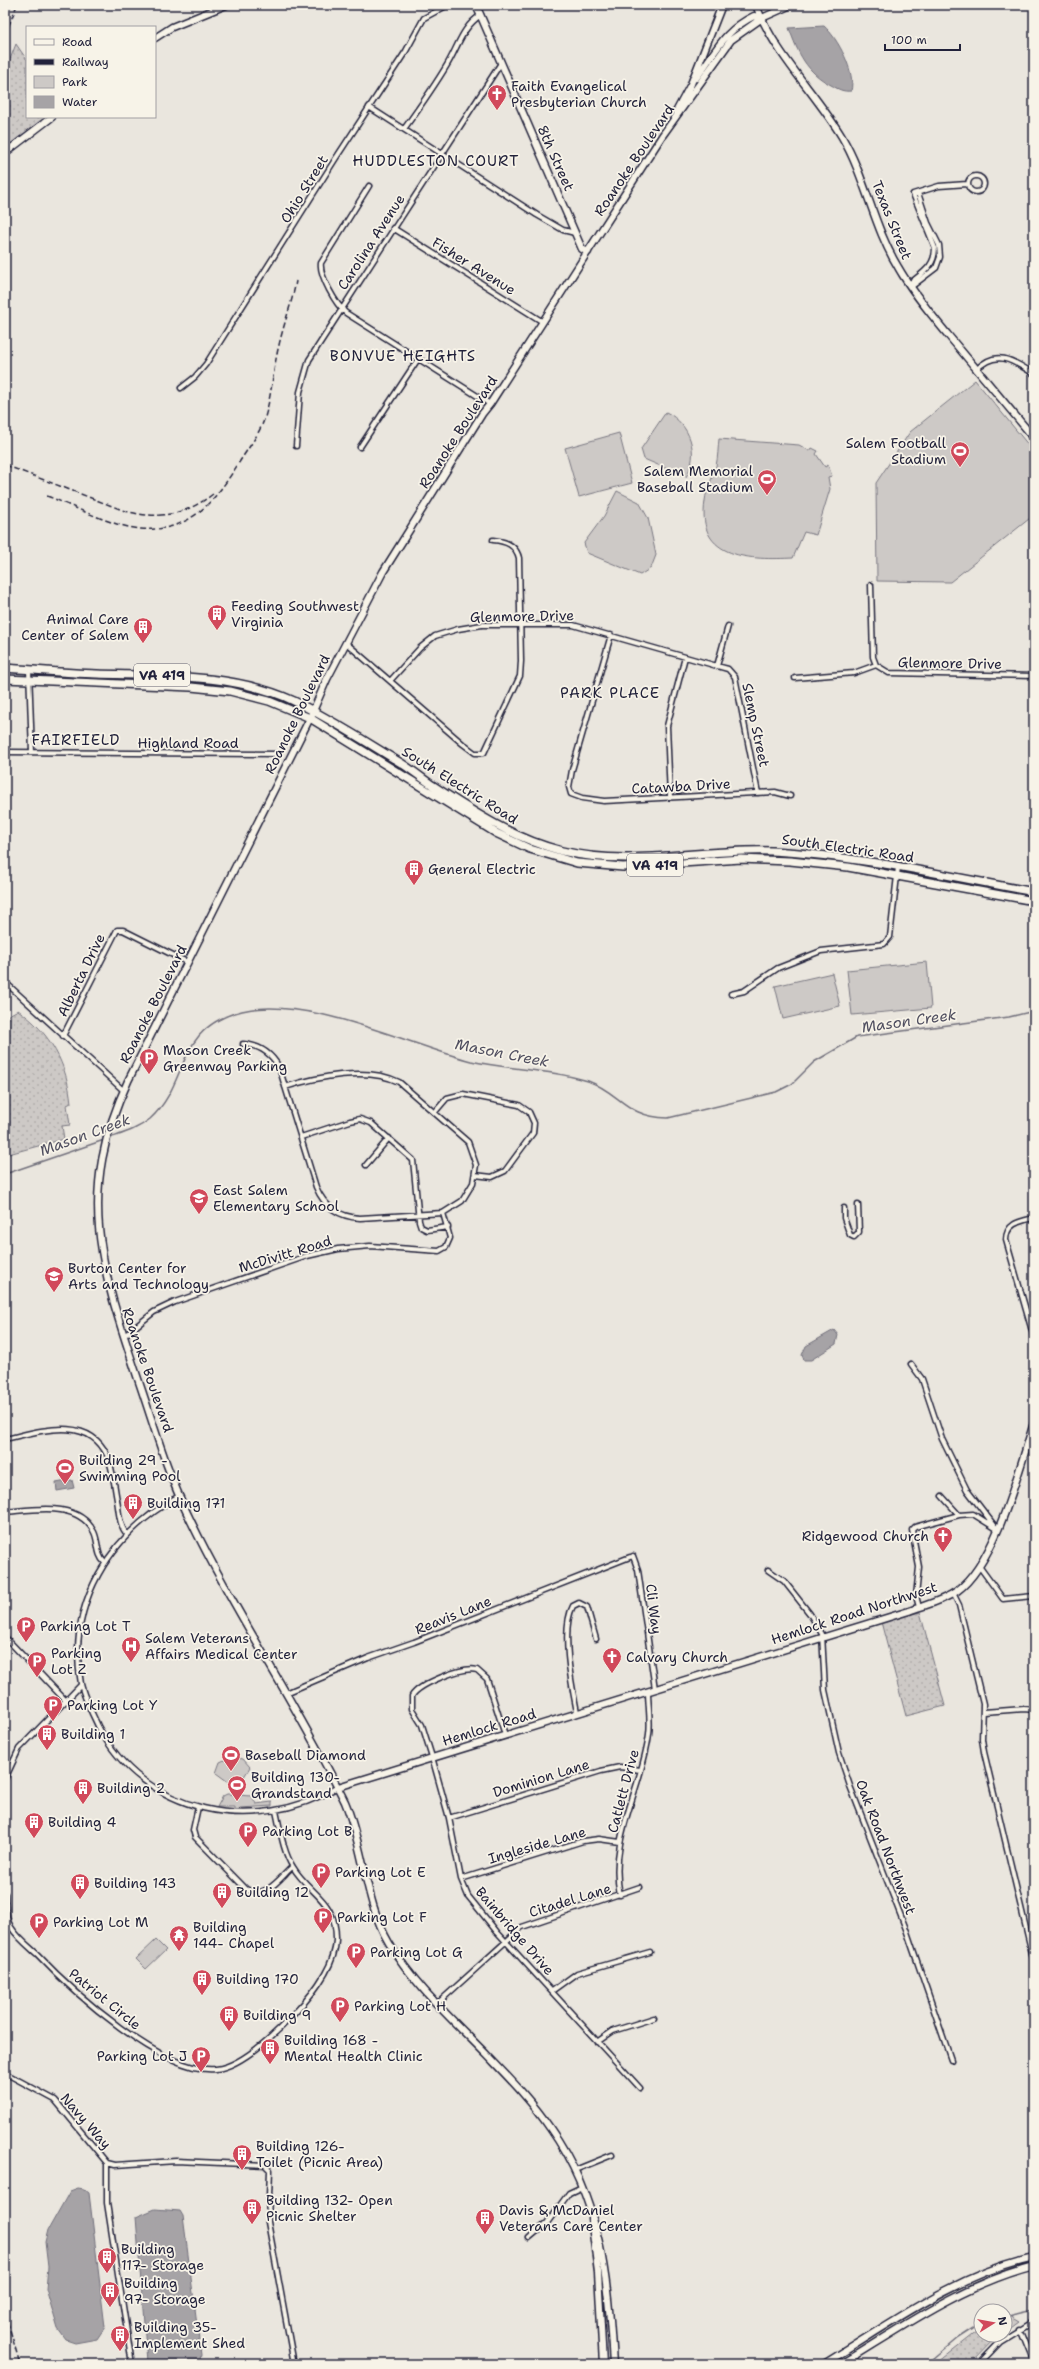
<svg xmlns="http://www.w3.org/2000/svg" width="1039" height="2369" font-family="'Shantell Sans',sans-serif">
<defs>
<pattern id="green-dots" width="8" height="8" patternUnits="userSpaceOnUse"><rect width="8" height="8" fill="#cdc9c6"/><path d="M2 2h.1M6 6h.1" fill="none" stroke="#b0acab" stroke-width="1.8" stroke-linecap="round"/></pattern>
</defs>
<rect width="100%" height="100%" fill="#eae6de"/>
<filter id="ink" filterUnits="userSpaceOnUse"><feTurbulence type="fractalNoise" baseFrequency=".025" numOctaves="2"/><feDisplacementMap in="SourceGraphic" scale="8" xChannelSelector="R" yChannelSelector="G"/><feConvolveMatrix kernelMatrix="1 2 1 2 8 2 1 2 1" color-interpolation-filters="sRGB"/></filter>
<g filter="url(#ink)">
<path fill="url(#green-dots)" stroke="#787680" d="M16,44L27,60V117H52L5,153V72Z
M18,1010C51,1033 67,1064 71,1103L67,1105L70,1125L62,1126L64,1139L5,1155V1017Z
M920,1612L945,1706L906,1716L881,1622Z
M1008,2313L1020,2320L1005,2331V2314Z
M981,2328V2335H999L971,2364H935Z"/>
<path fill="#cdc9c6" stroke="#787680" d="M975,380L1034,452V515L950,582L877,581L876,483L910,432Z
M666,412C690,424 700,453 686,477L644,459L641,449Z
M619,433L632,483L579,497L565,448Z
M719,439L799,445L810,451L812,448L818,451L816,454L825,467L828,465L832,476L828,477L830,489L816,535L804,532L793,558C752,560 696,560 705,501C706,489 713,478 716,466C718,457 718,448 719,439Z
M617,491L639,502L648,518L656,555L651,568L640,575L587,553L584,543L604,516Z
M927,962L931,1008L852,1015L847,970Z
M832,973L840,1006L783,1019L775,986Z
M231,1757L243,1759L250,1767L237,1788H232L231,1784L216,1773L220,1762Z
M227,1794C236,1794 244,1796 252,1796L256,1804L272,1802V1806L240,1808V1810H235V1807H217L223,1796Z
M156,1940L166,1950L146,1969L136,1959Z"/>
<path fill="#a6a3a6" stroke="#716f7b" d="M824,26C838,38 856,73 851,91C843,92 838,89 831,85C806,72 798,53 789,28Z
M834,1330L838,1335L836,1344L811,1360H804L802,1355L806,1346Z
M72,1480L74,1488L57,1491L56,1483Z
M78,2188L84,2189L89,2193L105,2327L97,2339L75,2343L66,2340L58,2329L46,2289L48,2267L45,2242L48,2230L70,2191Z
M155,2209L180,2211L183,2216L201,2355L199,2364H148L147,2362L136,2217Z"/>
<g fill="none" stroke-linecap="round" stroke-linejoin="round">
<path stroke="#716f7b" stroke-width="1.5" d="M110,1138C124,1133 138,1129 150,1119C190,1083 174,1028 242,1011C306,995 407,1044 471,1061C510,1070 550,1069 588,1081C621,1093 625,1117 668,1118L776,1092L792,1084L814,1062L857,1037L1009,1017L1034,1011
M5,1174L104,1140
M1005,2316L1034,2309
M927,2364L958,2338L981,2323"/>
<g stroke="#22223b" stroke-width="7">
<path id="street" d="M369,107L537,215L563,230L575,233
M404,129C419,108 434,87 447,65C458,47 462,27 481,15
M968 184a8 8 0 1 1 16 0a8 8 0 1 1-16 0Z
M369,186L321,263C319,275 336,305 346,313L490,404
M393,228L543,322
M909,284C922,273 935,267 935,248L913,194L939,186L967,184
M911,287L936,268L940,257L939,245L928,223L918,193
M976,370C996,348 1014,361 1034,374
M181,388L195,377L206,364L336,158L406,51L424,18L448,5
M296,446L300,392L309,360L501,63
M360,447L418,359
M871,585L873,657L876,665L889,673L1034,676
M611,635L572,770L569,787L571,794L582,798L604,801L775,792L790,796
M346,643L463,744L475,753H484L520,676L521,661L519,558C516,545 506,541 493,540
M717,666L728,626
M29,670L32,752
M795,678L854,673L876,665
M390,681L420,648L435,636L458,629L482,625H573L717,666L728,669L735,677L758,793
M5,752L276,754
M670,797L667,726L685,657
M5,982L123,1090
M731,994L744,991L778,968L821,951L884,944L890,937L898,867
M63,1036L117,930H123L187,962
M243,1044C260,1045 271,1053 279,1067L316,1187C324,1206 339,1217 360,1218L443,1213L462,1201L473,1183L476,1165L468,1142L399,1082C368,1066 317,1077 285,1087
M435,1112L447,1098L463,1094L519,1105L529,1112L534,1123L533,1133L505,1171L492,1177L475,1175
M301,1137L350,1121L360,1119L371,1123L413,1160L419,1221L421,1227L427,1230L448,1227
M366,1165L389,1138
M844,1208V1218L850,1235L854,1237L859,1232L858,1205
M1034,1218C1021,1221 1006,1223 1006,1240L1034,1338
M124,1336L154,1312L175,1302L307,1256L338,1249L370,1246L439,1251L446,1247L450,1238L443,1213
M911,1364L922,1379L942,1439L967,1490L997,1529
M5,1439C38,1432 88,1414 107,1455C113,1468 114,1485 117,1500C119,1511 119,1526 127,1534
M179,1496C110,1534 66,1604 81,1684C84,1698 92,1713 98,1726C144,1815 255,1836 338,1787
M942,1496L959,1515L973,1514L997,1529
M5,1512C33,1510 78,1500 94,1532C99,1542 96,1555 105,1563
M633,1556L638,1570L655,1689
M979,1566L1003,1599L1034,1596
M768,1570L784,1581L810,1614L822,1634L825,1690L839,1753L850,1786L906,1929L951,2060
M953,1593L959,1605L983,1704L982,1739L984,1752L1034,1962
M919,1607L916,1596L919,1567L912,1530L915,1527L959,1515
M5,1637L66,1701
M286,1693L368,1658L414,1642L630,1557
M577,1712C572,1687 560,1629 573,1606L579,1603L587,1607L596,1639
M984,1712L1024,1709L1034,1710
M505,1735L487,1679L477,1670C463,1666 419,1684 412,1696V1709L422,1725L432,1757L449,1818L461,1879L468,1896L497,1932L640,2088
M5,1779L19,1749L81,1685
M198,1807L193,1830L195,1837L246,1889C265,1901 280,1878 292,1867
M449,1818L601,1771L620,1767L640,1770
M461,1879L583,1841L599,1839L620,1842
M5,1894C6,1903 5,1919 11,1927C17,1937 28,1946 37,1954C71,1990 164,2075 216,2069C243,2066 276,2033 294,2014C312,1995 335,1967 336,1940C337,1900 309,1894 293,1867C283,1852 280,1828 276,1811
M620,1895C608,1839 642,1789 649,1734C651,1721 648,1705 648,1691
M552,1991L577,1973L650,1952
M438,2003L522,1927L640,1887
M597,2042L613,2031L654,2018
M5,2073L55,2100L107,2163V2203L132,2364
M107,2163L115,2165L176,2161L265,2165L270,2170L268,2222L294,2364
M575,2170L612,2155
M529,2238L547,2223L569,2193L582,2187
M1020,2328L1034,2362
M979,2364L1000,2342L1034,2321"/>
</g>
<g stroke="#22223b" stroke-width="9">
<path id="secondary" d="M476,5L582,249L588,252
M756,5C775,55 815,92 842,137C866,178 873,226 898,267C912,292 931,314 948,335C977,370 1006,404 1034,438
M155,38L172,27L226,5
M696,78C715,53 724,30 754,16L762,18
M676,112L691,84L722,5
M5,153L52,117
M338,1787L909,1611C925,1605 943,1601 957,1591C996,1563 1019,1469 1034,1423
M591,2218L598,2272L603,2364
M613,2364C608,2279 601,2200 550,2128C532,2101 509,2078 487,2055C453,2020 414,1985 389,1943C365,1903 364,1847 345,1802C297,1704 234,1612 187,1513C166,1470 153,1422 137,1376C100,1265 76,1193 128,1081L310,718L327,679L383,572L482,414L490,404L662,136L731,40L762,18L791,5
M824,2364C890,2324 957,2274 1034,2257
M842,2364C903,2327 963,2284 1034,2266"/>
</g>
<g stroke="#22223b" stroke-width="10">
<path id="primary" d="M5,668C36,670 66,673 97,674C161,676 234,673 294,701C331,719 366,742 401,763C412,770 422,778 432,785C473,812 514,839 562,851C631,868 702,848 772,851C860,856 948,876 1034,892
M5,679L191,687L230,691L269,701L310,718L496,833L530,849L577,863L623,867L741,859L790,861L848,867L1034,901"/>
</g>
<use href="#street" stroke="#f7f3e8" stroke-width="4"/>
<use href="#secondary" stroke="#f7f3e8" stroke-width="6"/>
<use href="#primary" stroke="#f7f3e8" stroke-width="7"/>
<path stroke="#22223b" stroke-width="1.5" stroke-dasharray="6 3" stroke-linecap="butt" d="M5,17L10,5
M5,35L17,5
M5,465L125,511C158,520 186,515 213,494
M47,496C73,506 114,527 141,529C192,533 216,499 240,461C249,447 260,433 265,417C272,393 273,369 279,345C284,323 292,303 296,281
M5,2313L20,2364"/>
</g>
</g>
<defs>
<g id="church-pin" transform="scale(1)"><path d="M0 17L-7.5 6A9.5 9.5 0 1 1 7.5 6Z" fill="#d1495b" stroke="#f7f3e8"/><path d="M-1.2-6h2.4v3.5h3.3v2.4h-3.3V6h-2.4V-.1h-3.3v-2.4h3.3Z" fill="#fff"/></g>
<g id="stadium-pin" transform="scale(1)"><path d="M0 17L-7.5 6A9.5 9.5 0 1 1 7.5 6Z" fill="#d1495b" stroke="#f7f3e8"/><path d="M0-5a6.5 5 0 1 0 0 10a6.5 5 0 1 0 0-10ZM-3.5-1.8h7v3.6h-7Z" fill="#fff"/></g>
<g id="building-pin" transform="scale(1)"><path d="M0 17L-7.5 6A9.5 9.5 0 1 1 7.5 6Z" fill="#d1495b" stroke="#f7f3e8"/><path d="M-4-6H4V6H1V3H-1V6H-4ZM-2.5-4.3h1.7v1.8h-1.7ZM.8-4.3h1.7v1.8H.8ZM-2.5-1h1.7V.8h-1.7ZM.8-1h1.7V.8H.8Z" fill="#fff"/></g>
<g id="parking-pin" transform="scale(1)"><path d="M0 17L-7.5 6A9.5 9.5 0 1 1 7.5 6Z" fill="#d1495b" stroke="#f7f3e8"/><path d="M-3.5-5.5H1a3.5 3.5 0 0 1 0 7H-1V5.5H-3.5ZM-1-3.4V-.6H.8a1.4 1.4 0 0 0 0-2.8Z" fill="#fff"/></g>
<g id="school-pin" transform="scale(1)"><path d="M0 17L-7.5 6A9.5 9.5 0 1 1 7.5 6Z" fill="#d1495b" stroke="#f7f3e8"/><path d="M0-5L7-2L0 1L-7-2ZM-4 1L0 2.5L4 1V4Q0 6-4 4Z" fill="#fff"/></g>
<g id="hospital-pin" transform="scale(1)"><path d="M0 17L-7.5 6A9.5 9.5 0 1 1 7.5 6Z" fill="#d1495b" stroke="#f7f3e8"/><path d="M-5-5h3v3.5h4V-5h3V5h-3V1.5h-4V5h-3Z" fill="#fff"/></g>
<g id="temple-pin" transform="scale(1)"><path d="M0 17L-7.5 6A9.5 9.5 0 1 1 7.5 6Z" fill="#d1495b" stroke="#f7f3e8"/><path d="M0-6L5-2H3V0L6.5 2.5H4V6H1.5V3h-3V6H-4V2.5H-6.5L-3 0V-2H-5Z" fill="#fff"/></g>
</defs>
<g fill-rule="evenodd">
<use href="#church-pin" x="497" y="94"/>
<use href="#stadium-pin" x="960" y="451"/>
<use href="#stadium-pin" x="767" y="479"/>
<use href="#building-pin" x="217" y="614"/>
<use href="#building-pin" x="143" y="627"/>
<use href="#building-pin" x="414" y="869"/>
<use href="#parking-pin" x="149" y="1058"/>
<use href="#school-pin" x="199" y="1198"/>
<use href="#school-pin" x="54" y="1276"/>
<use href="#stadium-pin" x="65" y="1468"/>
<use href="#building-pin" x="133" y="1503"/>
<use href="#church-pin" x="943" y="1536"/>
<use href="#parking-pin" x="26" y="1626"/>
<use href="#hospital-pin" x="131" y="1646"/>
<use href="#church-pin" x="612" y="1657"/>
<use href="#parking-pin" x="37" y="1661"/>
<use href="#parking-pin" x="53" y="1705"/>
<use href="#building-pin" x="47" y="1734"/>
<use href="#stadium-pin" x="231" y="1755"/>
<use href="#stadium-pin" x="237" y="1785"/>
<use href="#building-pin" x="83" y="1788"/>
<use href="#building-pin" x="34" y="1822"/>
<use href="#parking-pin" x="248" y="1831"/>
<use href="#parking-pin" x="321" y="1872"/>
<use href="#building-pin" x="80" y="1883"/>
<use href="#building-pin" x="222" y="1892"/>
<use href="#parking-pin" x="323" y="1917"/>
<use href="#parking-pin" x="39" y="1922"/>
<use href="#temple-pin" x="179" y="1935"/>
<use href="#parking-pin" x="356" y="1952"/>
<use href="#building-pin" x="202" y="1979"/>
<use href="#parking-pin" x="340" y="2006"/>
<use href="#building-pin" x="229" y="2015"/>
<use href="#building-pin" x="270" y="2048"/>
<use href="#parking-pin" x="201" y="2056"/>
<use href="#building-pin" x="242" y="2154"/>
<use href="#building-pin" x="252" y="2208"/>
<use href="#building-pin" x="485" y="2218"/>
<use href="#building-pin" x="107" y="2257"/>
<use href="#building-pin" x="110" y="2291"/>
<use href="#building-pin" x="120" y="2335"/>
</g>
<g text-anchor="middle" stroke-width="3.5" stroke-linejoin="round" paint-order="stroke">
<g fill="#f7f3e8" stroke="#62616f" stroke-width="1">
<rect x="134" y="664" width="56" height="22" rx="3"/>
<rect x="627" y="854" width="56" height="22" rx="3"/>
</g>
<g font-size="13" font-weight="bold" fill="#22223b">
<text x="162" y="680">VA 419</text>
<text x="655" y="870">VA 419</text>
</g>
<g font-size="14" fill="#22223b" stroke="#f7f3e8" text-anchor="start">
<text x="511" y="91">Faith Evangelical<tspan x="511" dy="16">Presbyterian Church</tspan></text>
<text x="946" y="448" text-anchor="end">Salem Football<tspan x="946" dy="16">Stadium</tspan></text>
<text x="753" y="476" text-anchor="end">Salem Memorial<tspan x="753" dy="16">Baseball Stadium</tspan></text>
<text x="231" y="611">Feeding Southwest<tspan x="231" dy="16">Virginia</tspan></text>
<text x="129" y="624" text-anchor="end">Animal Care<tspan x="129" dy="16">Center of Salem</tspan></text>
<text x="428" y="874">General Electric</text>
<text x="163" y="1055">Mason Creek<tspan x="163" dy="16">Greenway Parking</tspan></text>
<text x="213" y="1195">East Salem<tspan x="213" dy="16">Elementary School</tspan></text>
<text x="68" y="1273">Burton Center for<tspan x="68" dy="16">Arts and Technology</tspan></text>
<text x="79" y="1465">Building 29 -<tspan x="79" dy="16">Swimming Pool</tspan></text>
<text x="147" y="1508">Building 171</text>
<text x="929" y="1541" text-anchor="end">Ridgewood Church</text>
<text x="40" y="1631">Parking Lot T</text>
<text x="145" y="1643">Salem Veterans<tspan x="145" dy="16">Affairs Medical Center</tspan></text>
<text x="51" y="1658">Parking<tspan x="51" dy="16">Lot Z</tspan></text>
<text x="626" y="1662">Calvary Church</text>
<text x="67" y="1710">Parking Lot Y</text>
<text x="61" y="1739">Building 1</text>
<text x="245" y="1760">Baseball Diamond</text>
<text x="251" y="1782">Building 130-<tspan x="251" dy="16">Grandstand</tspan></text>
<text x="97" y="1793">Building 2</text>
<text x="48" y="1827">Building 4</text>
<text x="262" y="1836">Parking Lot B</text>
<text x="335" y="1877">Parking Lot E</text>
<text x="94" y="1888">Building 143</text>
<text x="236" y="1897">Building 12</text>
<text x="337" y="1922">Parking Lot F</text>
<text x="53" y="1927">Parking Lot M</text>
<text x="193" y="1932">Building<tspan x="193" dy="16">144- Chapel</tspan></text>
<text x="370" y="1957">Parking Lot G</text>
<text x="216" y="1984">Building 170</text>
<text x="354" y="2011">Parking Lot H</text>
<text x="243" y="2020">Building 9</text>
<text x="284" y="2045">Building 168 -<tspan x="284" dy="16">Mental Health Clinic</tspan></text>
<text x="187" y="2061" text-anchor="end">Parking Lot J</text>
<text x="256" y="2151">Building 126-<tspan x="256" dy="16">Toilet (Picnic Area)</tspan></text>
<text x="266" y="2205">Building 132- Open<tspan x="266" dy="16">Picnic Shelter</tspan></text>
<text x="499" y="2215">Davis &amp; McDaniel<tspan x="499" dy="16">Veterans Care Center</tspan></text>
<text x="121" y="2254">Building<tspan x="121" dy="16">117- Storage</tspan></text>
<text x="124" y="2288">Building<tspan x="124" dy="16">97- Storage</tspan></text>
<text x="134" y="2332">Building 35-<tspan x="134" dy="16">Implement Shed</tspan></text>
</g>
<g font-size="14" fill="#22223b" stroke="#f7f3e8">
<text transform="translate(556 158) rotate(66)" y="5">8th Street</text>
<text transform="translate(634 160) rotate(-56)" y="5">Roanoke Boulevard</text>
<text transform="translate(304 189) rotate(-58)" y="5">Ohio Street</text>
<text transform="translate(892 220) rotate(68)" y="5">Texas Street</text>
<text transform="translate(371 242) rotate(-57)" y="5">Carolina Avenue</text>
<text transform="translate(474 266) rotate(32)" y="5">Fisher Avenue</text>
<text transform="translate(458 432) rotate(-57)" y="5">Roanoke Boulevard</text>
<text transform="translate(522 616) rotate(-1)" y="5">Glenmore Drive</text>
<text transform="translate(950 663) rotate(1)" y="5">Glenmore Drive</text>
<text transform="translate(297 714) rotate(-64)" y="5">Roanoke Boulevard</text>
<text transform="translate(756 725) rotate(78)" y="5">Slemp Street</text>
<text x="188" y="748">Highland Road</text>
<text transform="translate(460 785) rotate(32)" y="5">South Electric Road</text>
<text transform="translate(681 786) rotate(-3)" y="5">Catawba Drive</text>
<text transform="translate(848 848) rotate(8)" y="5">South Electric Road</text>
<text transform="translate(81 975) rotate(-64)" y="5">Alberta Drive</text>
<text transform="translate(153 1004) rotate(-63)" y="5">Roanoke Boulevard</text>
<text transform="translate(285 1254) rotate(-17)" y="5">McDivitt Road</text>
<text transform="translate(148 1370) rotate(71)" y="5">Roanoke Boulevard</text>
<text transform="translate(654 1609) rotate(83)" y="5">Cli Way</text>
<text transform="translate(854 1613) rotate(-18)" y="5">Hemlock Road Northwest</text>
<text transform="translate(453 1615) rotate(-22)" y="5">Reavis Lane</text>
<text transform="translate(489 1727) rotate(-17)" y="5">Hemlock Road</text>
<text transform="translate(541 1778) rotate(-17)" y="5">Dominion Lane</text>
<text transform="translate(623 1791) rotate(-75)" y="5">Catlett Drive</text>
<text transform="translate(537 1845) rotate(-16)" y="5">Ingleside Lane</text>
<text transform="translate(886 1847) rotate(69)" y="5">Oak Road Northwest</text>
<text transform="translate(570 1900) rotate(-17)" y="5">Citadel Lane</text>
<text transform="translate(515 1931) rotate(49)" y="5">Bainbridge Drive</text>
<text transform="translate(105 1999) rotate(39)" y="5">Patriot Circle</text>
<text transform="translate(86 2121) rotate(49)" y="5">Navy Way</text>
</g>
<g font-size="15" letter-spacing="1" fill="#22223b" stroke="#f7f3e8">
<text x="436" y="166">HUDDLESTON COURT</text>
<text x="403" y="361">BONVUE HEIGHTS</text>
<text x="610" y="698">PARK PLACE</text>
<text x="76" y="745">FAIRFIELD</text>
</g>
<g font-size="15" font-style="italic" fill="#504f60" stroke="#f7f3e8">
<text transform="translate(909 1021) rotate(-8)" y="5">Mason Creek</text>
<text transform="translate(502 1053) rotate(11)" y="5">Mason Creek</text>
<text transform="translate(85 1135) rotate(-20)" y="5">Mason Creek</text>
</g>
</g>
<rect width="1039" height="2369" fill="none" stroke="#f7f3e8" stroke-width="20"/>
<rect x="10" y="10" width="1019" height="2349" fill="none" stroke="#22223b" stroke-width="1.5" filter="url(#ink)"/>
<rect x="26" y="26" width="130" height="92" fill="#f7f3e8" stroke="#a29fa3"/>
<rect x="34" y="39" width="20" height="6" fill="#f7f3e8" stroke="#a29fa3"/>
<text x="62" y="46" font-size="12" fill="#22223b">Road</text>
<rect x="34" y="59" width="20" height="6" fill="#22223b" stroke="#a29fa3"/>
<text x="62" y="66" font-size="12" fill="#22223b">Railway</text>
<rect x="34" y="76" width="20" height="12" fill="#cdc9c6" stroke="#a29fa3"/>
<text x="62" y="86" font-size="12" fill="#22223b">Park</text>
<rect x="34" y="96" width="20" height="12" fill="#a6a3a6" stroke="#a29fa3"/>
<text x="62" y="106" font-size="12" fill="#22223b">Water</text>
<g transform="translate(993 2323) rotate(79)"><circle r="19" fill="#f7f3e8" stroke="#a29fa3"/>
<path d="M0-3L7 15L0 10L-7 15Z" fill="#d1495b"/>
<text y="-6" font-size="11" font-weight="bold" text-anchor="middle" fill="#22223b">N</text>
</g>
<path d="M885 44v6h75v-6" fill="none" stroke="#22223b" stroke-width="2"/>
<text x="891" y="44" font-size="12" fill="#22223b" stroke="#f7f3e8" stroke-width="3" paint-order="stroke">100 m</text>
</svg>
